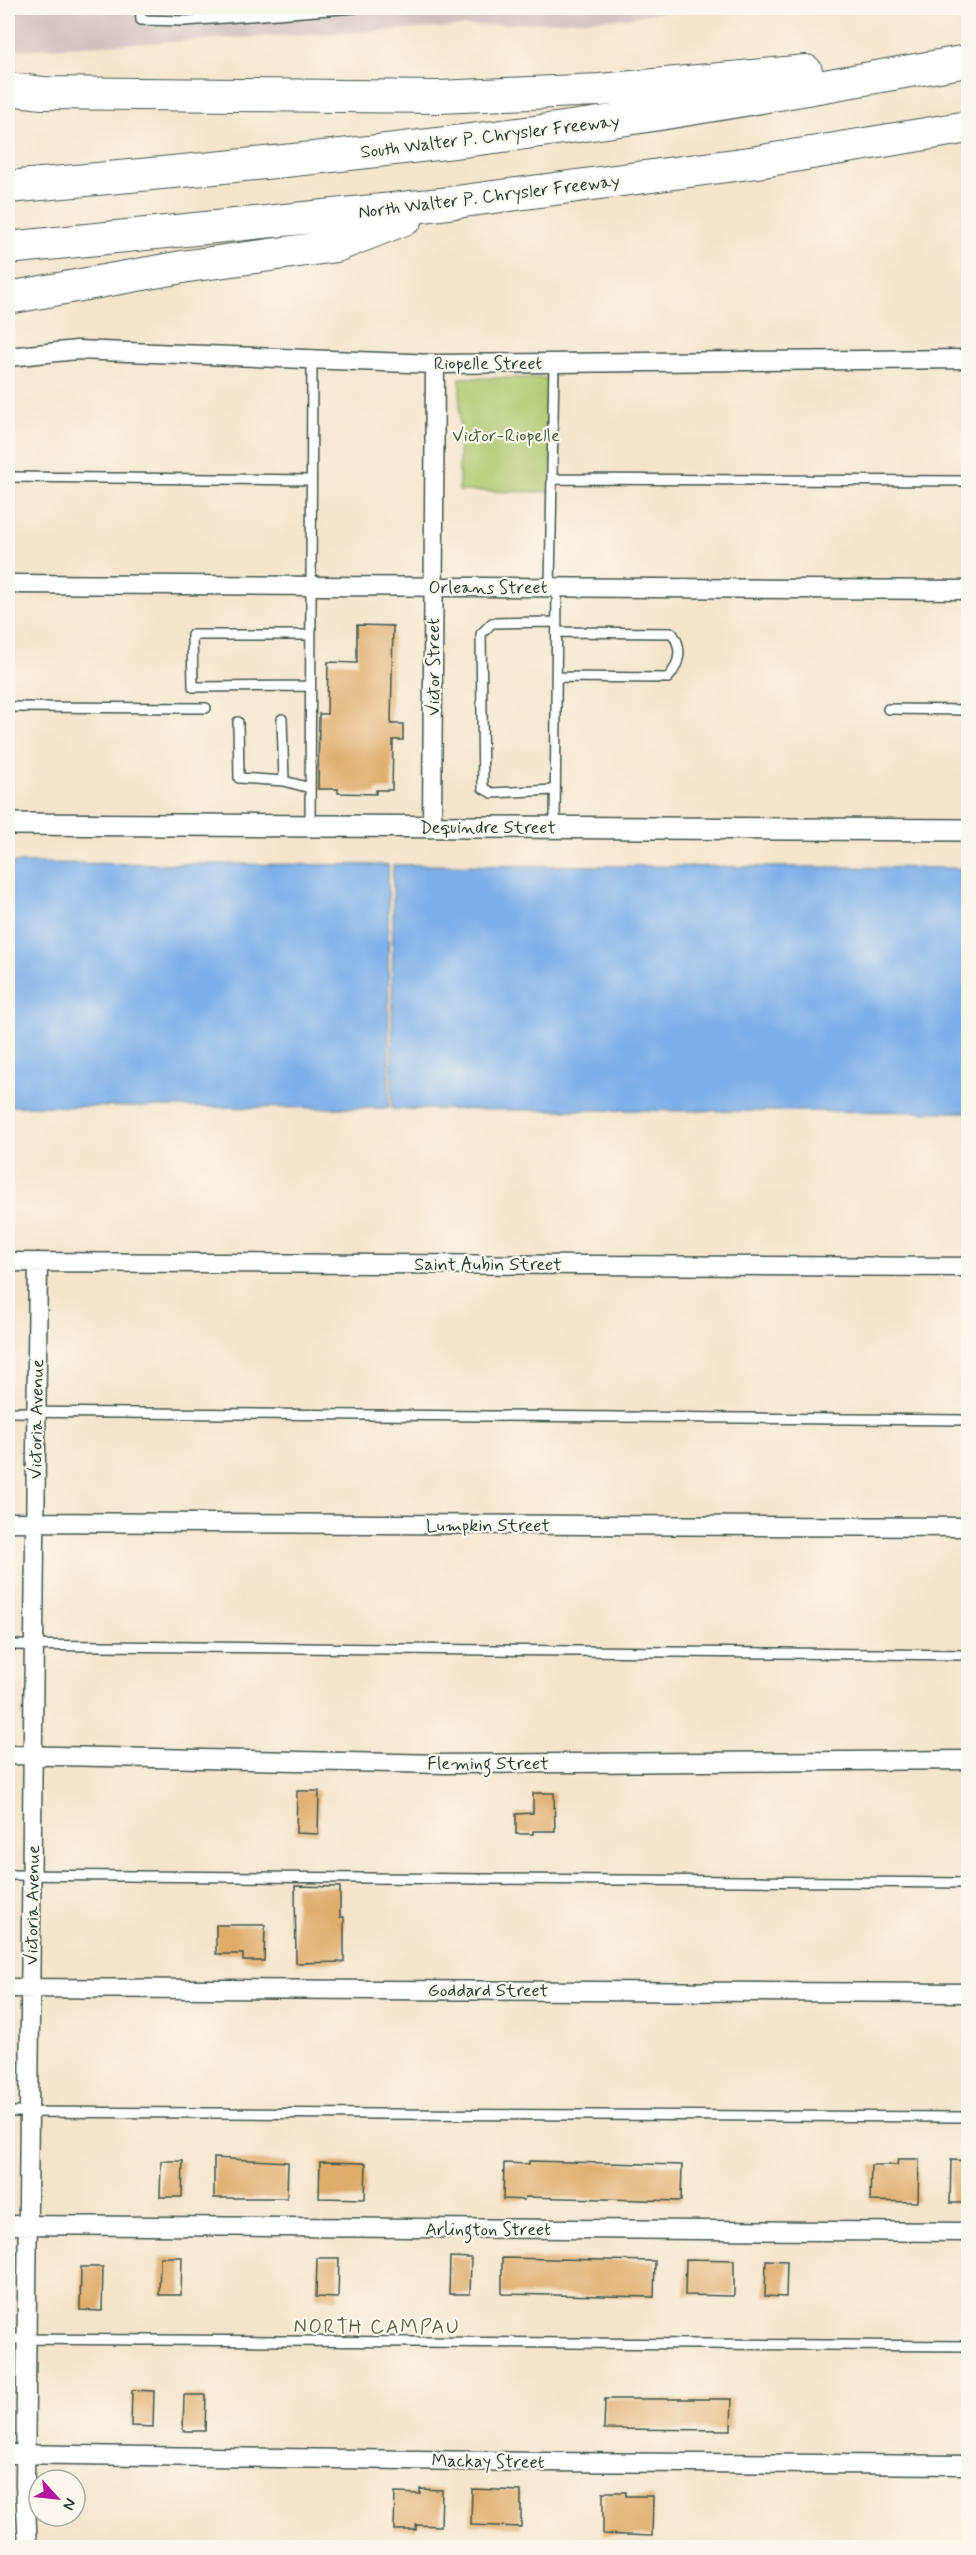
<svg xmlns="http://www.w3.org/2000/svg" width="976" height="2555" font-family="Mynerve,sans-serif">
<rect width="100%" height="100%" fill="#fbf7ec"/>
<filter id="ink" filterUnits="userSpaceOnUse"><feTurbulence type="fractalNoise" baseFrequency=".0167" numOctaves="2"/><feDisplacementMap in="SourceGraphic" scale="12" xChannelSelector="R" yChannelSelector="G"/><feConvolveMatrix kernelMatrix="1 2 1 2 8 2 1 2 1" color-interpolation-filters="sRGB"/></filter>
<filter id="wash" filterUnits="userSpaceOnUse"><feTurbulence type="fractalNoise" baseFrequency=".008" numOctaves="4" result="noise"/><feDisplacementMap in="SourceGraphic" scale="24" xChannelSelector="R" yChannelSelector="G"/><feGaussianBlur stdDeviation="1.35" result="paint"/><feColorMatrix in="noise" values="0 0 0 0 0 0 0 0 0 0 0 0 0 0 0 0 0 1.4 0 .05"/><feComposite in="paint" operator="in"/></filter>
<g filter="url(#wash)">
<rect width="100%" height="100%" fill="#f5e4cc"/>
<path fill="#d1bfbe" d="M8,8H685L627,18L8,50Z"/>
<path fill="#adc76d" stroke="#668250" stroke-width="1.5" d="M460,378H552L551,492L459,491Z"/>
<path fill="#7dafe9" stroke="#4e768e" stroke-width="1.5" d="M8,863L388,865L389,1108L8,1106Z
M393,865L968,868V1112L392,1109Z"/>
<g id="blocks">
<path fill="#dfac6b" d="M357,625L393,626L391,724H403V740H393L392,790H376V794L338,793V789H318L319,714H327L328,662L357,663Z
M297,1791H319L318,1834L296,1833Z
M533,1793H554L555,1831H533V1834H516V1814L533,1813Z
M295,1886L340,1887V1917H344V1962L296,1963Z
M216,1925H265L264,1961H243V1954H216Z
M214,2158L288,2162L287,2198H214Z
M898,2159H919L918,2202L870,2201L871,2165H897Z
M951,2160L969,2161V2203H950Z
M161,2161H183L182,2197H160Z
M529,2161L682,2165L681,2201L525,2197L524,2200L503,2199L504,2163L529,2164Z
M320,2162L366,2163L365,2199L319,2198Z
M160,2257H182L181,2295H159Z
M450,2257L471,2258L470,2294H449Z
M317,2258H339L338,2298L316,2297Z
M502,2258L655,2261L654,2297L502,2294Z
M686,2259L734,2260V2296L685,2295Z
M766,2260L787,2261L786,2297L765,2296Z
M81,2267H103L102,2311L80,2310Z
M132,2390L154,2391L153,2427L131,2426Z
M184,2395H206L205,2431H183Z
M605,2399H732L731,2430L604,2429Z
M420,2489L442,2490L441,2526L416,2525V2530H394L395,2493L420,2494Z
M472,2489L521,2491V2527L471,2525Z
M603,2492H626V2496H653L652,2536L603,2534Z"/>
</g>
</g>
<g filter="url(#ink)">
<use href="#blocks" fill-opacity="0" stroke="#3f564b" stroke-width="1.5"/>
<g fill="none" stroke-linecap="round" stroke-linejoin="round">
<g stroke="#3f564b" stroke-width="12">
<path id="service" d="M140,8L141,20L185,21L355,8
M8,477L311,480
M552,479L968,481
M550,588L554,363
M556,677L668,678C680,664 683,648 672,633L557,632
M310,686L193,687L192,635H310
M8,707L206,708
M888,709L968,710
M282,719L284,781
M238,722L239,778L284,781L310,788
M555,790L492,793L483,788L481,634L492,623L557,622
M310,826L312,359
M555,827L557,588
M8,1412L968,1420
M8,1645L968,1655
M8,1875L968,1883
M8,2112L968,2117
M8,2339L968,2346"/>
</g>
<g stroke="#3f564b" stroke-width="21">
<path id="minor" d="M8,357L77,350L435,364L968,359
M8,584L968,590
M432,826L435,364
M8,1262L968,1267
M8,1522L968,1527
M8,1755L445,1764L968,1760
M8,1988L968,1993
M8,2225L968,2232
M8,2454L542,2462L968,2465
M28,2548L25,2485L38,1262"/>
</g>
<g stroke="#3f564b" stroke-width="24">
<path id="tertiary" d="M8,824L968,830"/>
</g>
<g stroke="#3f564b" stroke-width="34">
<path id="motorway" d="M8,89L43,93L439,97L600,90L806,71
M8,187C214,169 422,149 627,119C741,102 855,80 968,61
M8,248L441,204L757,162L968,127
M8,298L188,266L336,246L407,218"/>
</g>
<use href="#service" stroke="#fff" stroke-width="9"/>
<use href="#minor" stroke="#fff" stroke-width="18"/>
<use href="#tertiary" stroke="#fff" stroke-width="21"/>
<use href="#motorway" stroke="#fff" stroke-width="32"/>
</g>
</g>
<g text-anchor="middle" stroke-width="4.5" stroke-linejoin="round" paint-order="stroke">
<g font-size="18" fill="#1f3d34" stroke="#fbf7ec">
<text transform="translate(490 136) rotate(-7)" y="6">South Walter P. Chrysler Freeway</text>
<text transform="translate(489 196) rotate(-7)" y="6">North Walter P. Chrysler Freeway</text>
<text x="488" y="369">Riopelle Street</text>
<text x="488" y="593">Orleans Street</text>
<text transform="translate(433 667) rotate(-90)" y="6">Victor Street</text>
<text x="488" y="833">Dequindre Street</text>
<text x="488" y="1270">Saint Aubin Street</text>
<text transform="translate(36 1419) rotate(-89)" y="6">Victoria Avenue</text>
<text x="488" y="1531">Lumpkin Street</text>
<text x="488" y="1769">Fleming Street</text>
<text transform="translate(32 1905) rotate(-89)" y="6">Victoria Avenue</text>
<text x="488" y="1996">Goddard Street</text>
<text x="488" y="2235">Arlington Street</text>
<text transform="translate(488 2461) rotate(1)" y="6">Mackay Street</text>
</g>
<g font-size="18" fill="#426042" stroke="#fbf7ec">
<text x="506" y="441">Victor-Riopelle</text>
</g>
<g font-size="20" letter-spacing="1.5" fill="#626447" stroke="#fbf7ec">
<text x="377" y="2333">NORTH CAMPAU</text>
</g>
</g>
<rect width="976" height="2555" fill="none" stroke="#fbf7ec" stroke-width="30"/>
<g transform="translate(57 2498) rotate(117)"><circle r="28" fill="#fbf7ec" stroke="#a3ada2" stroke-width="1.5"/>
<path d="M0-4.5L10 22L0 15L-10 22Z" fill="#b5179e"/>
<text y="-9" font-size="16" font-weight="bold" text-anchor="middle" fill="#1f3d34">N</text>
</g>
</svg>
